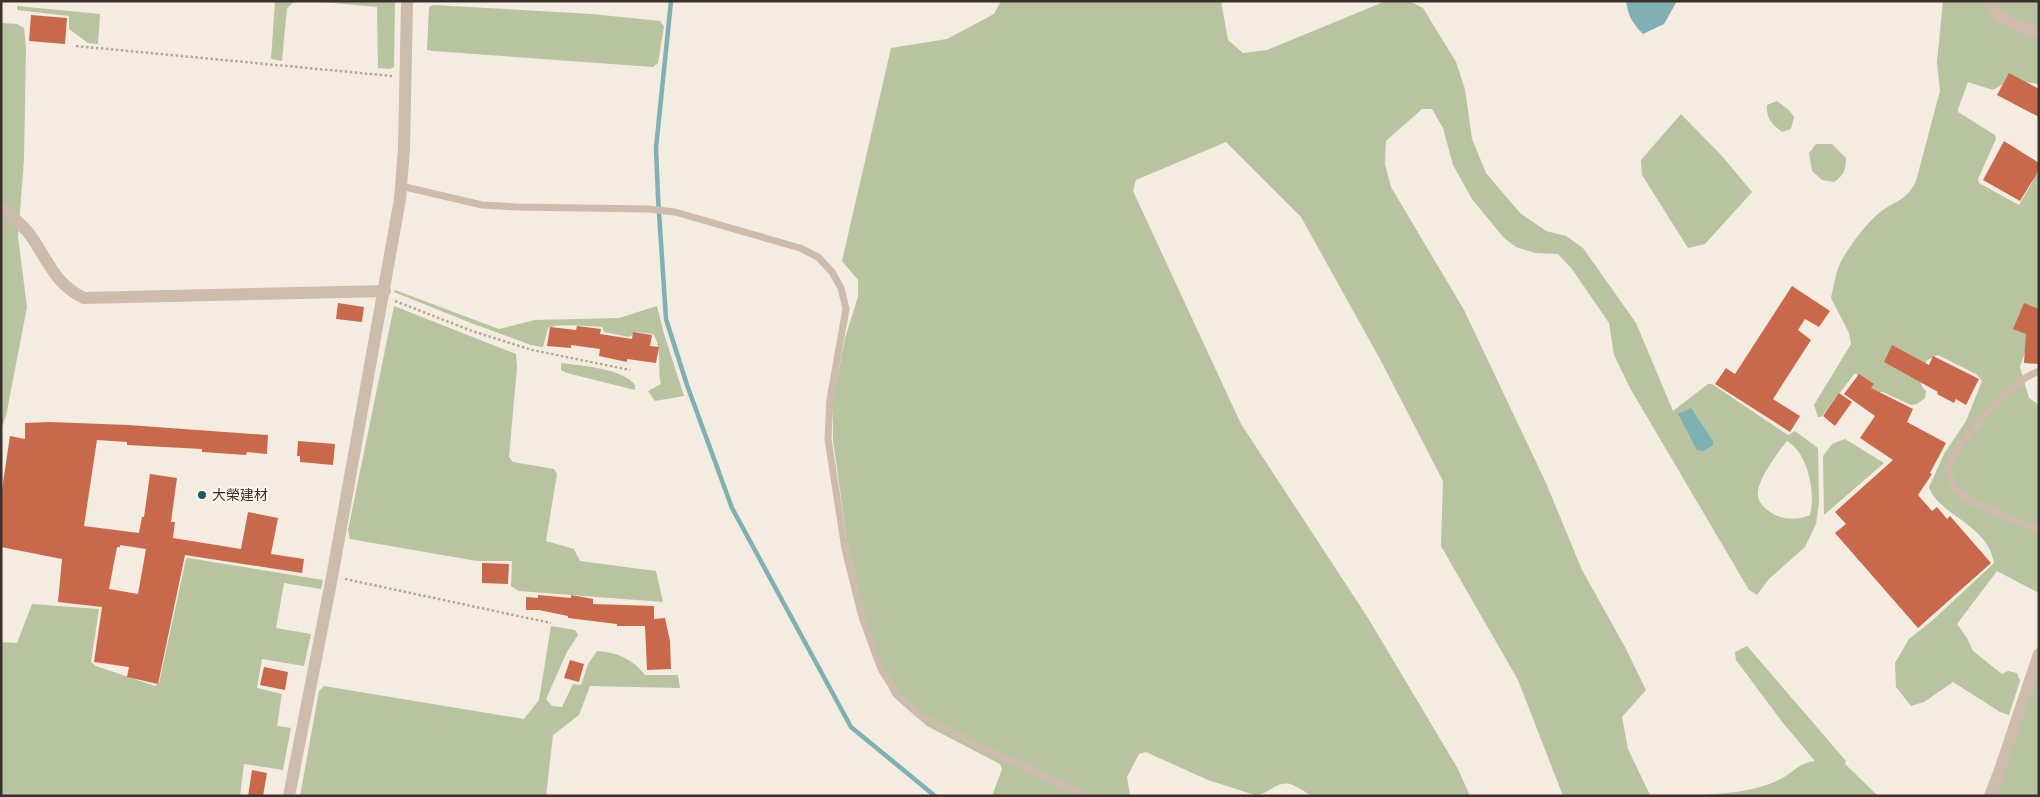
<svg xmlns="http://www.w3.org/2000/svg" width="2040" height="797" font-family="Raleway,'Noto Sans JP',sans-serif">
<rect width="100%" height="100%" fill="#f4ebe1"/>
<path fill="#b8c4a0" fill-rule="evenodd" d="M275,1H295L287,8L282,61L271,59Z
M312,1H395L394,67L390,69L378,68L377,7Z
M1001,1H1221L1228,40L1243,53L1267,50L1386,1H1409L1423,8L1456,62L1465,89L1472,139L1486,173L1520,213L1546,231L1566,236L1583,248L1636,323L1673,411L1708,384H1712L1788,435L1795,431L1818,448L1819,503L1816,524L1805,547L1769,579L1757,595L1749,590L1630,388L1614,355L1609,323L1572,269L1558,254L1535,253L1516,247L1504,238L1472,199L1453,165L1443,128L1432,109H1422L1386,141L1385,164L1391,187L1464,310L1546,483L1582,570L1625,647L1646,690L1622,717L1628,749L1650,795L1657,796H1563L1518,680L1441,546L1443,481L1381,361L1301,217L1226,142L1136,180L1133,191L1241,424L1368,618L1458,769L1470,796H1312C1305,792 1297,786 1290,784C1277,781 1267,795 1255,795L1208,780L1146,752L1139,754L1127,777L1130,796H992L1002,769L1000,764L927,726L893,696L886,682L865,616L848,547L833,440V399L845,338L858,297V280L842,261L891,48L947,39L994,14ZM1787,441C1808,453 1816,493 1810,515C1799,520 1786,520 1775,515C1768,511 1759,505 1758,496C1756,481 1778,452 1787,441Z
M1943,1H2039V84L2010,80L1993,90L1968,82L1958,109V112L1995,135L1996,139L1978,179L1979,183L2019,205L2033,181L2027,176L2039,170V312L2020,367L2029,398L2039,405V593L1997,571L1957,624L1967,638L1973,651L2002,674L2008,671L2017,673L2020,681L2009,715L2000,712L1953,682L1924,702L1911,706L1896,687L1895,663L1909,639L1933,620L1994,563C1988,524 1938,515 1929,487L1944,454L1966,421L1982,381L1976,374L1938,355L1927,360C1923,371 1915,382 1926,391L1925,398L1917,404L1911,405L1883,392H1875L1855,373L1821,417H1818L1814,405L1851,344L1849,333L1831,298C1834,285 1836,269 1843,258C1851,244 1867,223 1879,213C1895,200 1906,202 1916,181L1940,91L1937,62Z
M433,5L592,14L660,21L664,26L658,63L653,67L433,51L427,50L429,7Z
M17,6L100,14L98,44L88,43L69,29V16L17,10Z
M1,23L17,24L24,28L26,47L24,159L18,237L27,307L6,416L1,430Z
M1777,101L1789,110L1794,117L1791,129L1782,132C1772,124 1766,119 1767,105Z
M1681,114L1722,156L1752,192L1705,244L1688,248L1642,175L1641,160Z
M1816,144H1832L1846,158C1846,170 1844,175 1834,182L1822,180L1812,171L1809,153Z
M395,290L499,329L535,320L619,318L657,306L664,334L684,396L655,401L648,391L661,384C657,368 663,348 653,334L637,332L629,337L604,332L602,327C591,326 555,323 548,328L543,347L531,345L471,323L394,292Z
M394,306L516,354L517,367L509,457L513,462L554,469L557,474L546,541L574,549L580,561L656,571L663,602L519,591L511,586L512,561H477L350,539L348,530Z
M561,363C582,366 622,368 635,385V390L567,373L561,370Z
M1845,439L1884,463L1824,515L1823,456L1832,444Z
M188,558L323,580L321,589L284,583L276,628L311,634L304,666L262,659L257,688L282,694L277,726L291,728L283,770L244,764L240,796H1V642L17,643L32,604L99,609L91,662L96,666L155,686L159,683L186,559Z
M551,626L575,630L578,635L567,652L546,699L552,706L562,707L573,684L581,685L588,664L597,651C617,652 633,659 645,675H678L680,688L590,686L579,715L553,735L546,796H300L319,691L324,686L524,719L539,700Z
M1747,646L1846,761L1845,764L1878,796H1684C1716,794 1748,794 1779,780C1793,773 1798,763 1815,761L1783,723L1736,660L1735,652Z
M2039,666V796H1996Z"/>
<path fill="#7fb0b2" d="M1626,1H1677L1664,24L1643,34C1633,24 1628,16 1626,1Z
M1691,408L1713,441V445L1704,451L1697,450L1678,414Z"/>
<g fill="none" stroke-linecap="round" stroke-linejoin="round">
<path stroke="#7fb0b2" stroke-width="4.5" d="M671,1L656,148L658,197L666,319L687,385L732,508L851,727L935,796"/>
</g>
<path fill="#c8694b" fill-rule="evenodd" d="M31,15L67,18L65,44L29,41Z
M2009,73L2039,89V117L1997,95Z
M2004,141L2039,163V170L2020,201L1983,180Z
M1792,286L1830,311L1819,327L1805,319L1798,330L1811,340L1773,399L1800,416L1790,432L1715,384L1726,368L1735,374Z
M338,303L364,307L362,322L336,319Z
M2024,303L2039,309V364L2024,363L2026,334L2013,329Z
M577,326L601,329L600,334L632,339L633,332L652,335L650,346L659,347L656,363L627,359V362L599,356L600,349L571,345V348L547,346L550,327L576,330Z
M1892,345L1929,365L1933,356L1979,379L1966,405L1956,399L1954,403L1937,394L1938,392L1884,362Z
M1859,374L1874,384L1871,388L1913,409L1907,422L1946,443L1930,473L1932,474L1918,495L1932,511L1937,507L1947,519L1950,516L1991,563L1918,628L1835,533L1846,524L1835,512L1893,460L1860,438L1875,416L1844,394Z
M1839,393L1852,402L1835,426L1823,416Z
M50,422L128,425L268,435L267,454L247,452L246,455L202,452V449L127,445V442L97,440L84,526L139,533L142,517H144L150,474L177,478L171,522H175L173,538L241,549L248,512L278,518L271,554L304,559L302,573L185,555L158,684L127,677L129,667L94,662L102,607L58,602L62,559L1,547V496L10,436L25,439V423ZM120,545L146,549L138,594L109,589L117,547H120Z
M298,441L335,444L333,465L300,462V456H297Z
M482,563L509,564L508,584L482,583Z
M538,595L571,598V595L593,599V604L654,606V619L665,618L670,641L671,669L647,670L645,626H617V624L568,618V616L539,610H526V597L538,598Z
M570,660L584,664L579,682L564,678Z
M264,667L288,672L285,690L260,685Z
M252,770L267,773L263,796H248Z"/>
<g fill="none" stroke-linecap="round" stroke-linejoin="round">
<path stroke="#b9a596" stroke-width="2.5" stroke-dasharray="2.5 2.5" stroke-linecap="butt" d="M76,46L392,76
M395,301L472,331L532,350L630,370
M345,579L551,623
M1,795L7,796"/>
<path stroke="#cdbbac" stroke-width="7" d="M401,186L482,205L517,207L648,209L675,212L800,248L818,257L832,272L841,288L846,309L830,399L828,439L845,549L862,617L881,669L899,697L921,716L991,752L1086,796
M2039,371C2009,382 1962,439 1947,467L1954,488L1972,502L2039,530"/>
<path stroke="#cdbbac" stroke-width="12" d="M1988,1C1997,20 2020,27 2039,32
M1,207C10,215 19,222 27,231C47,256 52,283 84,298L385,291
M1990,796L2000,770L2039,654"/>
<path stroke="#cdbbac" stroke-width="12" d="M289,796L332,577L400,199L404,148L407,1"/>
</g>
<circle fill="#1f5a5e" stroke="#fbf5ee" stroke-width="2" cx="202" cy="495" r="5"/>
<g text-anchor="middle" stroke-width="4.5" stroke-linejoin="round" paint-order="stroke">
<g font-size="14" fill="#3b302b" stroke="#fbf5ee" text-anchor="start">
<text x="212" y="500">大榮建材</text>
</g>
</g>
<rect width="2040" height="797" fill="none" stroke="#3b302b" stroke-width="5"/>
</svg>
